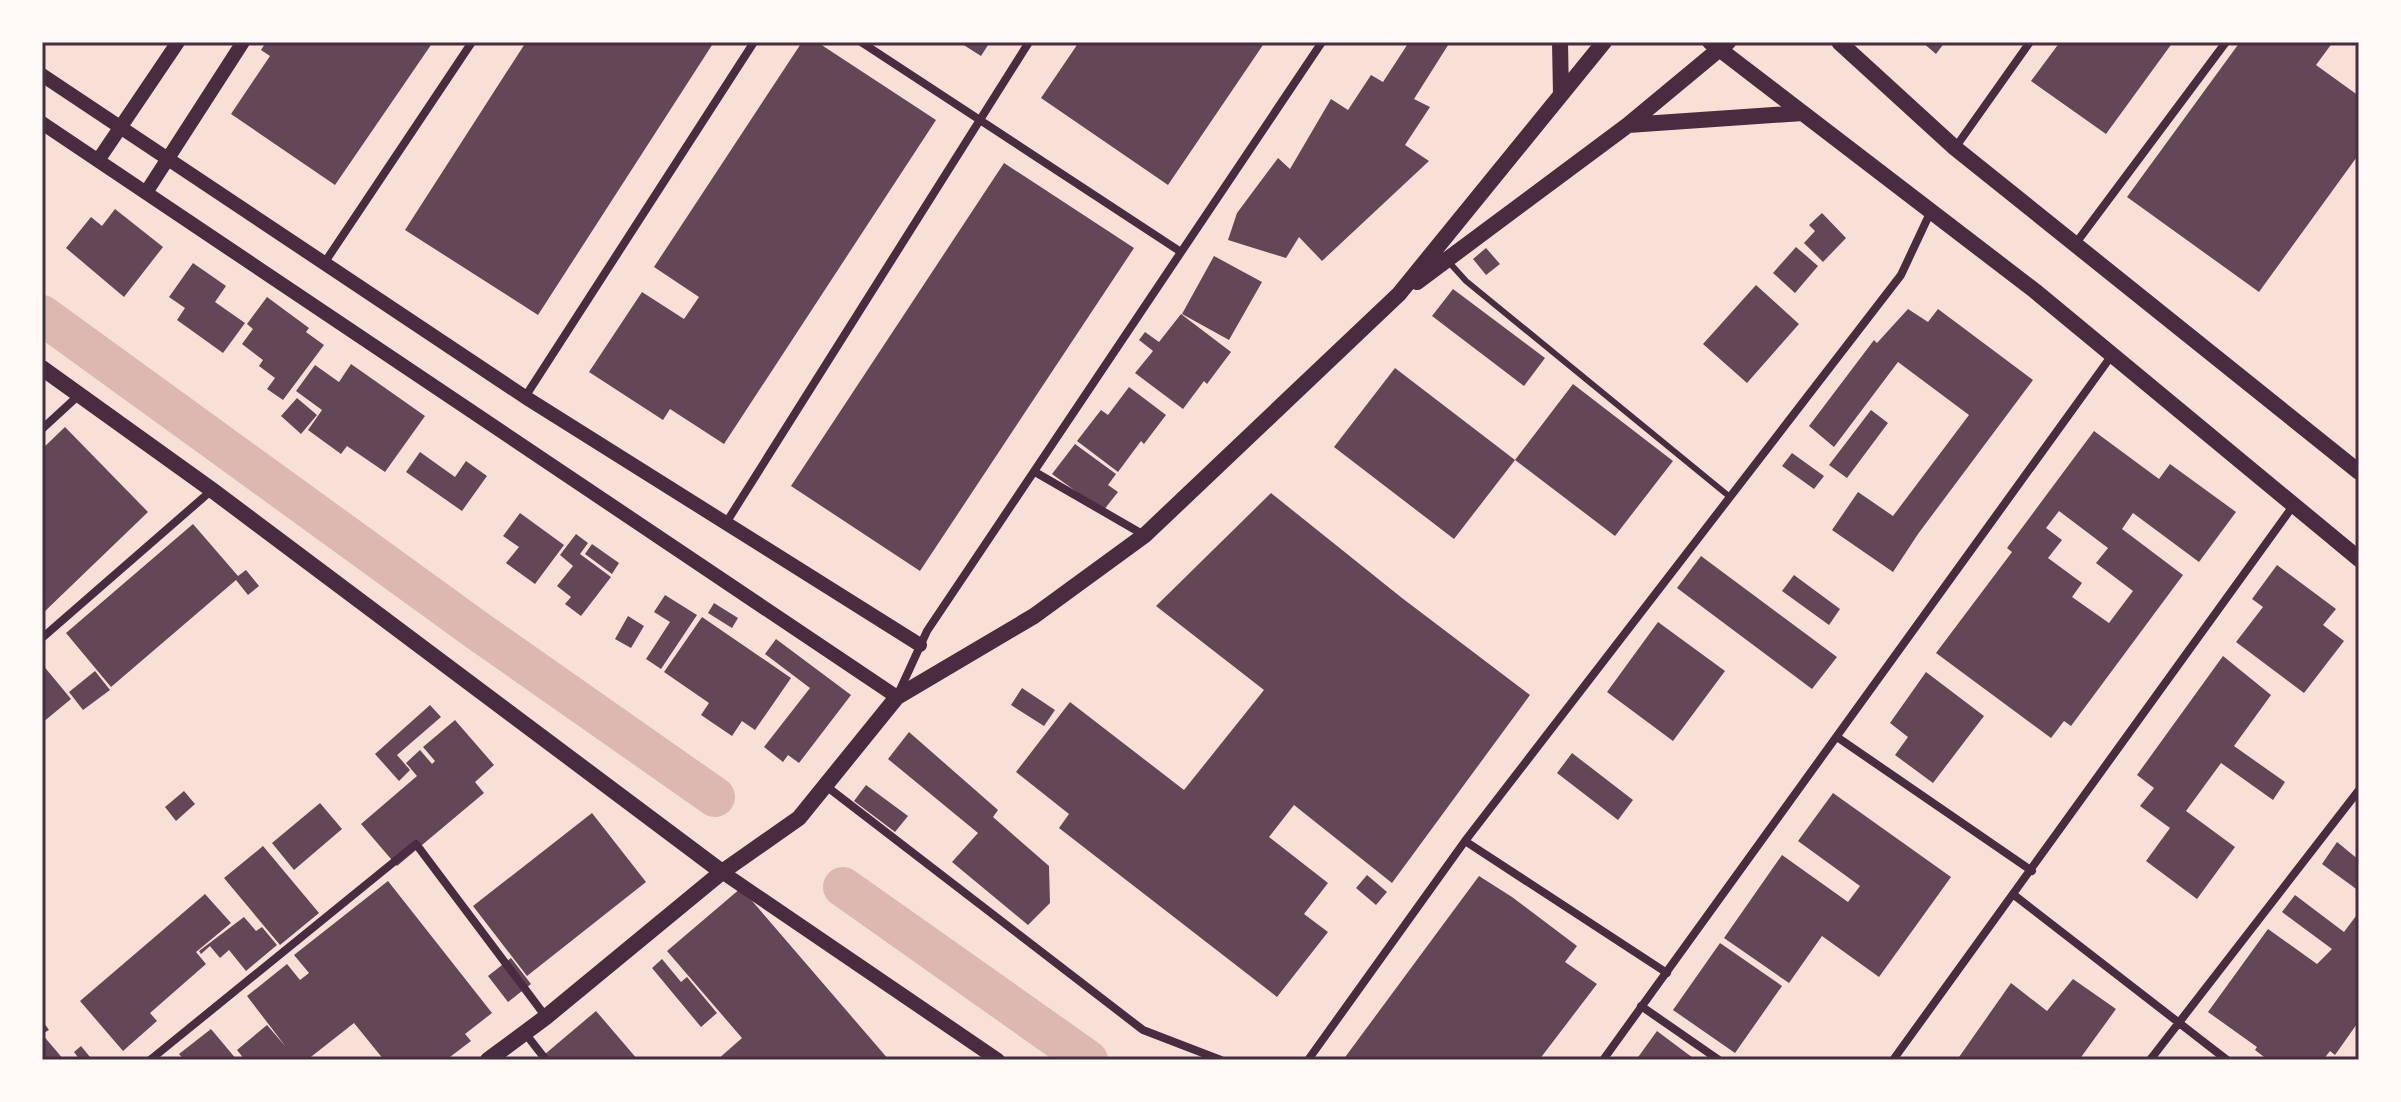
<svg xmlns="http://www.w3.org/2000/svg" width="2401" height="1102" font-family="Overpass,sans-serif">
<rect width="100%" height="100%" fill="#f7e1d7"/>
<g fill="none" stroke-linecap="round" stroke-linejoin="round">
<path stroke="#dcb8b0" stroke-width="40" d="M42,315L478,631L715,797
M843,887L1088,1060"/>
</g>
<path fill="#644757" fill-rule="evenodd" d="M266,42H433L335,185L231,114L270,56L261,50Z
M526,42H714L538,315L405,230Z
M802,42H817L936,120L724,444L670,409L663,420L589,372L642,292L684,319L699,297L654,267Z
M959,42H990L981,56Z
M1079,42H1265L1168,185L1041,98Z
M1409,42H1450L1414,99L1430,107L1405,145L1429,161L1322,261L1299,237L1286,258L1228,240L1237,213L1278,158L1290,169L1331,99L1348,110L1371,75L1383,82Z
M1922,42H1945L1936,54Z
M2060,42H2173L2106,134L2031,81Z
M2240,42H2333L2316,65L2359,96V154L2259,292L2127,197Z
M1004,163L1134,248L920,571L791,486Z
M115,209L163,247L124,297L66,248L91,217L102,226Z
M1822,213L1846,238L1823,262L1804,243L1815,231L1809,225Z
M1796,247L1818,266L1795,293L1773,273Z
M1486,248L1500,264L1486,275L1473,259Z
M1214,256L1262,282L1229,340L1182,314Z
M193,263L226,286L215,302L245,323L223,353L177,320L185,308L169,297Z
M1756,285L1799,324L1747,383L1703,344Z
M1453,289L1545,358L1524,386L1432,316Z
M267,297L309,328L306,332L324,345L283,400L267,389L275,378L259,366L263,360L242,344L253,329L247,324Z
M1908,309L1928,322L1938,309L2033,380L1918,534L1893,572L1832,530L1858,492L1893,516L1969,415L1898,362L1834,447L1809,426L1874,340L1877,343Z
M1181,314L1231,352L1207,384L1204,381L1183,409L1135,373L1153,351L1139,340L1145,332L1159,342Z
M351,364L425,416L385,472L347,446L341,454L308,430L322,410L296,391L315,365L339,382Z
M1395,368L1515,460L1454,539L1334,447Z
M1573,384L1673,461L1615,536L1515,460Z
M1129,387L1166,415L1144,444L1141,441L1118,472L1077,441L1101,410L1108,415Z
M297,398L317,415L301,434L281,416Z
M1871,410L1888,423L1847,478L1829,465Z
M65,427L148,512L42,614V449Z
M2094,431L2159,479L2170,464L2236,512L2199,562L2133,513L2122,529L2183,575L2071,726L2064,721L2051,738L1936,653L2012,552L2007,548ZM2059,511L2108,548L2096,563L2133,591L2109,623L2072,597L2082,583L2048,558L2062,540L2046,528Z
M1075,444L1116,474L1108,485L1118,492L1103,511L1052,474Z
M420,452L455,477L466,461L487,476L462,511L406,472Z
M1792,453L1824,476L1814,489L1782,466Z
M1271,493L1402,598L1530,695L1392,883L1294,805L1269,837L1328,883L1304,914L1328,932L1277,997L1059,828L1069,814L1016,772L1070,702L1184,790L1264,690L1156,606Z
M520,513L564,545L535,584L506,563L519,547L503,536Z
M193,524L238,576L246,570L259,586L248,595L236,580L111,687L66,633Z
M576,534L588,543L580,554L611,577L581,616L565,604L571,597L557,586L573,566L560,555Z
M592,544L619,563L612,574L585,554Z
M1701,556L1837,657L1812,689L1677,588Z
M2277,565L2336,609L2323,625L2344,641L2304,693L2236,642L2263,607L2252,599Z
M1794,575L1840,609L1829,625L1782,591Z
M665,595L697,615L661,669L646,659L670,622L654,612Z
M714,603L738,618L732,628L708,613Z
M628,616L644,626L631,648L615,639Z
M702,617L791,678L755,730L742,721L732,736L701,715L709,703L664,672Z
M1658,622L1725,671L1673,741L1607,692Z
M776,639L851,695L799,763L788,755L783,762L764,747L810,688L765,654Z
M2223,656L2271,695L2234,746L2285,782L2273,800L2221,763L2186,811L2235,847L2197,899L2146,861L2170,828L2140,806L2154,788L2137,775Z
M42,664L71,699L42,723Z
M95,671L110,690L83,710L69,692Z
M1926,672L1984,716L1933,783L1895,755L1908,737L1890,723Z
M1022,688L1055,710L1044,726L1011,705Z
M430,705L441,717L397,755L410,770L399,781L375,754Z
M455,720L494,765L475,782L484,793L397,866L361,824L417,776L406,763L420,750L432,764L435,761L423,747Z
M909,732L998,810L993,817L1049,866L1050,903L1028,925L952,862L978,833L888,759Z
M1572,753L1633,800L1618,820L1557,773Z
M866,785L908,816L895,832L854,801Z
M184,791L195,804L176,821L165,807Z
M1833,793L1951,877L1879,977L1822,936L1789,983L1724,938L1782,855L1848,902L1860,886L1798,841Z
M320,803L342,829L294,870L272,843Z
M592,813L646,882L527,976L473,906Z
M2337,842L2359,860V891L2322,864Z
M263,846L319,913L280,945L224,878Z
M1367,875L1387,892L1376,905L1356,888Z
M1479,876L1512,897L1577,946L1565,962L1597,984L1539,1060H1343Z
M388,881L492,1013L465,1034L471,1041L446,1060H384L354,1023L307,1060H245L237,1050L267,1025L286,1047L247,996L287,964L300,980L309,973L294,955Z
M741,888L889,1060H717L742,1038L667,951Z
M205,894L231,923L196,952L206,964L150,1013L157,1021L123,1051L80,1001Z
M2295,895L2344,932L2359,912V1021L2335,1055L2330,1051L2323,1060H2268L2255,1050L2257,1047L2208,1012L2268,929L2317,964L2332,949L2282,912Z
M244,917L256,931L262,927L277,945L246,971L229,950L220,958L210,946L201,954L199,951Z
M1720,943L1782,986L1735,1053L1673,1010Z
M511,958L531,984L508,1002L488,976Z
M662,959L681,982L687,977L717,1013L701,1027L652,968Z
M2073,979L2116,1009L2079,1060H1957L2011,983L2047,1011Z
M596,1011L638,1060H538Z
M42,1020L49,1030L42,1034L64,1060H42Z
M211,1029L237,1060H184L179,1054Z
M1657,1031L1685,1052L1696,1060H1636Z
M81,1046L90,1057L86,1060H80L74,1052Z"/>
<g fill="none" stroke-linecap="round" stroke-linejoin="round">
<path stroke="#4a2c40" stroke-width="6" d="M1447,260L1466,281L1730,497"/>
<path stroke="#4a2c40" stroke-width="8" d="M861,42L1181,252
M1955,148L2030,42
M2076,243L2226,42
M325,262L472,42
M525,397L754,42
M42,429L79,395
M1035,472L1144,535
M726,523L1029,42
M42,638L212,490
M899,692L927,631L1322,42
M1837,737L2032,871
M826,786L1143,1030L1221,1060
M1465,841L1667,973
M2014,895L2227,1060
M1641,1006L1719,1060
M525,1033L546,1060
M150,1060L416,844L546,1017
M1308,1060L1465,841L1901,275L1931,211
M1603,1060L2112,355
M1893,1060L2293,506
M2150,1060L2359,790"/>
<path stroke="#4a2c40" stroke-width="14" d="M42,75L525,397L920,645
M42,123L897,697
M99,159L178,42
M147,191L243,42
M722,872L998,1060"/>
<path stroke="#4a2c40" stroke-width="16" d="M1560,42L1561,95
M1710,42L2035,291L2359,559
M1839,42L1955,148L2359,472
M1628,125L1803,113
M1417,282L1628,125L1728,42
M42,368L212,490L722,872
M488,1060L546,1017L722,872L799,818L897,697L1034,616L1145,535L1399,294L1604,42"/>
</g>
<rect width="2401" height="1102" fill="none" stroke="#fffaf5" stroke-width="88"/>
<rect x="44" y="44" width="2313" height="1014" fill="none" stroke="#4a2c40" stroke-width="3"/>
</svg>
